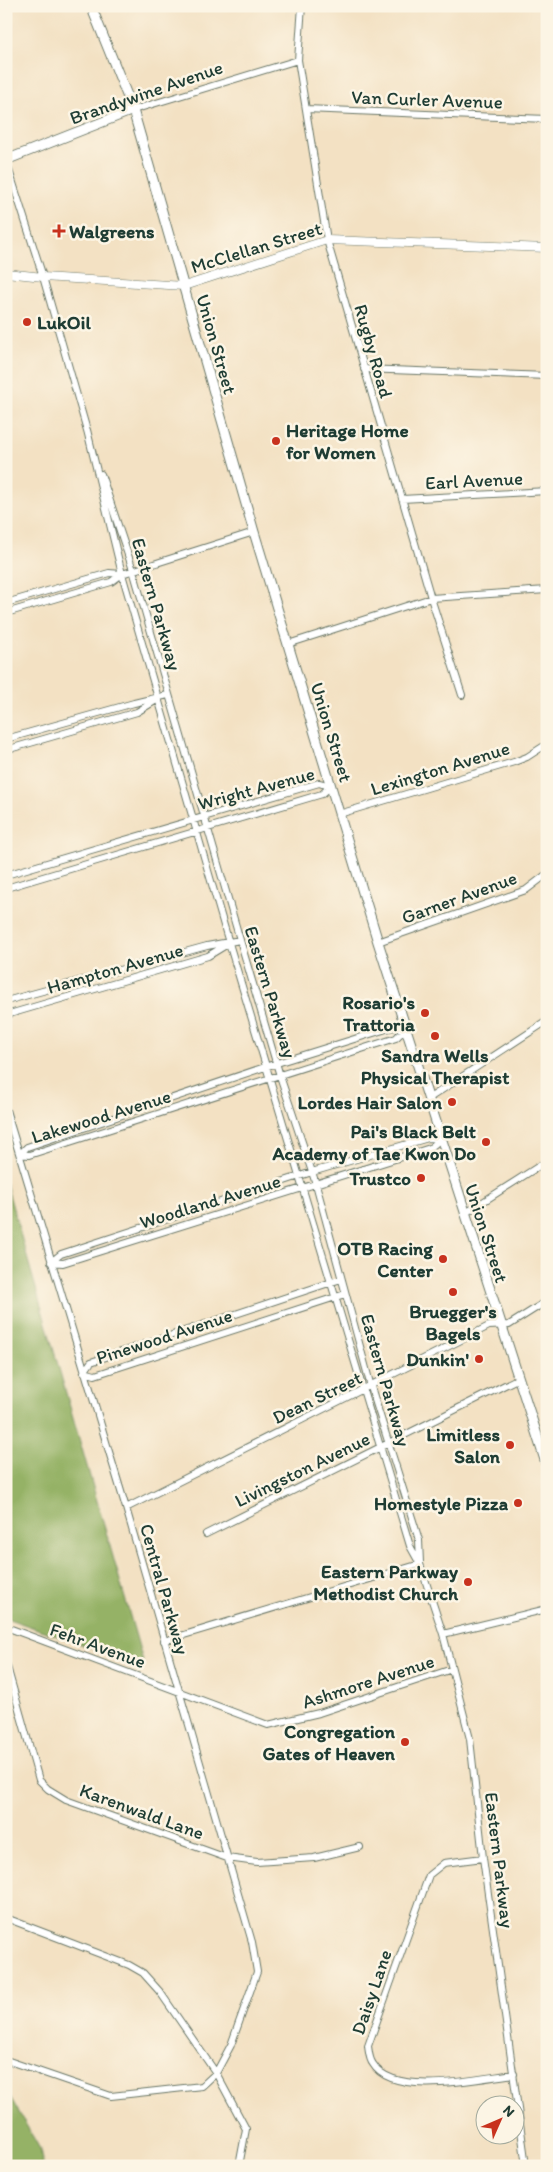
<svg xmlns="http://www.w3.org/2000/svg" width="553" height="2172" font-family="Itim,sans-serif">
<rect width="100%" height="100%" fill="#fcf5e5"/>
<filter id="ink" filterUnits="userSpaceOnUse"><feTurbulence type="fractalNoise" baseFrequency=".02" numOctaves="2"/><feDisplacementMap in="SourceGraphic" scale="10" xChannelSelector="R" yChannelSelector="G"/><feConvolveMatrix kernelMatrix="1 2 1 2 8 2 1 2 1" color-interpolation-filters="sRGB"/></filter>
<filter id="wash" filterUnits="userSpaceOnUse"><feTurbulence type="fractalNoise" baseFrequency=".0096" numOctaves="4" result="noise"/><feDisplacementMap in="SourceGraphic" scale="20" xChannelSelector="R" yChannelSelector="G"/><feGaussianBlur stdDeviation="1.12" result="paint"/><feColorMatrix in="noise" values="0 0 0 0 0 0 0 0 0 0 0 0 0 0 0 0 0 1.4 0 .05"/><feComposite in="paint" operator="in"/></filter>
<g filter="url(#wash)">
<rect width="100%" height="100%" fill="#f3e1c3"/>
<path fill="#95b266" stroke="#5a784d" d="M6,1184L143,1661L132,1662L6,1618Z
M6,2090L40,2149L43,2166H6Z"/>
</g>
<g filter="url(#ink)">
<g fill="none" stroke-linecap="round" stroke-linejoin="round">
<g stroke="#697666" stroke-width="8">
<path id="minor" d="M302,6L298,60L327,240L431,598L462,695
M306,109L547,119
M133,110L298,60
M6,161L43,277L88,434
M364,369L547,376
M87,430L122,574L229,943L410,1546L420,1564L443,1634L470,1739L483,1858L526,2166
M101,474L133,570L240,940L280,1076L316,1184L371,1387L419,1540L420,1563
M402,499L547,491
M6,603L109,573L122,574
M6,613L111,582L122,574L254,532
M288,644L431,598L547,590
M6,739L134,703L168,695
M6,750L137,712L155,701
M339,814L514,762L527,757L547,744
M6,875L319,783L331,786
M6,888L322,794L331,786
M378,942L526,890L547,874
M6,1001L207,946L240,940
M6,1015L208,956L226,945
M428,1099L547,1021
M6,1110L126,1508L252,1942L257,1972L231,2045L216,2073L202,2086L111,2096L6,2060
M20,1154L29,1155L396,1038L405,1029
M20,1154L27,1147L277,1063L393,1027L405,1029
M464,1214L547,1161
M51,1262L61,1254L312,1172L428,1138L441,1139
M51,1262L63,1263L430,1148L441,1139
M341,1279L91,1362L84,1372L95,1375L345,1294
M126,1508L489,1326L509,1325L547,1301
M206,1534L519,1378
M6,1627L268,1725L319,1713L452,1669
M443,1634L547,1609
M164,1641L420,1564
M6,1663L39,1780L48,1789L66,1800L227,1858L257,1862L314,1858L360,1847
M483,1858L444,1863L429,1875L368,2046C369,2052 369,2059 373,2064C393,2098 481,2078 514,2074
M6,1918L129,1965L143,1973L160,1992L216,2073L246,2129L239,2166"/>
</g>
<g stroke="#697666" stroke-width="9">
<path id="tertiary" d="M6,273L43,277L184,286L327,240L547,248"/>
</g>
<g stroke="#697666" stroke-width="11">
<path id="secondary" d="M91,6L133,110L254,532L378,942L547,1466
M6,160L133,110"/>
</g>
<use href="#minor" stroke="#fff" stroke-width="6"/>
<use href="#tertiary" stroke="#fff" stroke-width="8"/>
<use href="#secondary" stroke="#fff" stroke-width="9"/>
</g>
</g>
<g fill="#c8321e" stroke="#fcf5e5" stroke-width="2">
<path d="M56.5 223.5h5v5h5v5h-5v5h-5v-5h-5v-5h5z"/>
<circle cx="27" cy="322" r="5"/>
<circle cx="276" cy="441" r="5"/>
<circle cx="425" cy="1013" r="5"/>
<circle cx="435" cy="1036" r="5"/>
<circle cx="452" cy="1102" r="5"/>
<circle cx="486" cy="1142" r="5"/>
<circle cx="421" cy="1178" r="5"/>
<circle cx="443" cy="1259" r="5"/>
<circle cx="453" cy="1292" r="5"/>
<circle cx="479" cy="1359" r="5"/>
<circle cx="510" cy="1445" r="5"/>
<circle cx="518" cy="1503" r="5"/>
<circle cx="468" cy="1582" r="5"/>
<circle cx="405" cy="1742" r="5"/>
</g>
<g text-anchor="middle" stroke-width="5" stroke-linejoin="round" paint-order="stroke">
<g font-size="19" fill="#1f3d34" stroke="#fcf5e5">
<text transform="translate(146 92) rotate(-19)" y="7">Brandywine Avenue</text>
<text transform="translate(427 99) rotate(2)" y="7">Van Curler Avenue</text>
<text transform="translate(256 247) rotate(-17)" y="7">McClellan Street</text>
<text transform="translate(217 344) rotate(74)" y="7">Union Street</text>
<text transform="translate(374 351) rotate(74)" y="7">Rugby Road</text>
<text transform="translate(474 480) rotate(-3)" y="7">Earl Avenue</text>
<text transform="translate(157 604) rotate(74)" y="7">Eastern Parkway</text>
<text transform="translate(332 732) rotate(73)" y="7">Union Street</text>
<text transform="translate(440 768) rotate(-17)" y="7">Lexington Avenue</text>
<text transform="translate(256 788) rotate(-15)" y="7">Wright Avenue</text>
<text transform="translate(459 897) rotate(-20)" y="7">Garner Avenue</text>
<text transform="translate(115 968) rotate(-16)" y="7">Hampton Avenue</text>
<text transform="translate(271 992) rotate(73)" y="7">Eastern Parkway</text>
<text transform="translate(101 1116) rotate(-17)" y="7">Lakewood Avenue</text>
<text transform="translate(210 1201) rotate(-17)" y="7">Woodland Avenue</text>
<text transform="translate(487 1233) rotate(72)" y="7">Union Street</text>
<text transform="translate(164 1336) rotate(-18)" y="7">Pinewood Avenue</text>
<text transform="translate(386 1380) rotate(74)" y="7">Eastern Parkway</text>
<text transform="translate(317 1397) rotate(-26)" y="7">Dean Street</text>
<text transform="translate(302 1469) rotate(-26)" y="7">Livingston Avenue</text>
<text transform="translate(165 1589) rotate(74)" y="7">Central Parkway</text>
<text transform="translate(98 1645) rotate(20)" y="7">Fehr Avenue</text>
<text transform="translate(368 1681) rotate(-18)" y="7">Ashmore Avenue</text>
<text transform="translate(142 1811) rotate(20)" y="7">Karenwald Lane</text>
<text transform="translate(500 1860) rotate(83)" y="7">Eastern Parkway</text>
<text transform="translate(371 1992) rotate(-71)" y="7">Daisy Lane</text>
</g>
<g font-size="19" font-weight="bold" fill="#1f3d34" stroke="#fcf5e5" text-anchor="end">
<text x="69" y="238" text-anchor="start">Walgreens</text>
<text x="37" y="329" text-anchor="start">LukOil</text>
<text x="286" y="437" text-anchor="start">Heritage Home<tspan x="286" dy="22">for Women</tspan></text>
<text x="415" y="1009">Rosario's<tspan x="415" dy="22">Trattoria</tspan></text>
<text x="435" y="1062" text-anchor="middle">Sandra Wells<tspan x="435" dy="22">Physical Therapist</tspan></text>
<text x="442" y="1109">Lordes Hair Salon</text>
<text x="476" y="1138">Pai's Black Belt<tspan x="476" dy="22">Academy of Tae Kwon Do</tspan></text>
<text x="411" y="1185">Trustco</text>
<text x="433" y="1255">OTB Racing<tspan x="433" dy="22">Center</tspan></text>
<text x="453" y="1318" text-anchor="middle">Bruegger's<tspan x="453" dy="22">Bagels</tspan></text>
<text x="469" y="1366">Dunkin'</text>
<text x="500" y="1441">Limitless<tspan x="500" dy="22">Salon</tspan></text>
<text x="508" y="1510">Homestyle Pizza</text>
<text x="458" y="1578">Eastern Parkway<tspan x="458" dy="22">Methodist Church</tspan></text>
<text x="395" y="1738">Congregation<tspan x="395" dy="22">Gates of Heaven</tspan></text>
</g>
</g>
<rect width="553" height="2172" fill="none" stroke="#fcf5e5" stroke-width="25"/>
<g transform="translate(500 2120) rotate(45)"><circle r="24" fill="#fcf5e5" stroke="#a4ab9e"/>
<path d="M0-4L9 19L0 12L-9 19Z" fill="#c8321e"/>
<text y="-8" font-size="14" font-weight="bold" text-anchor="middle" fill="#1f3d34">N</text>
</g>
</svg>
